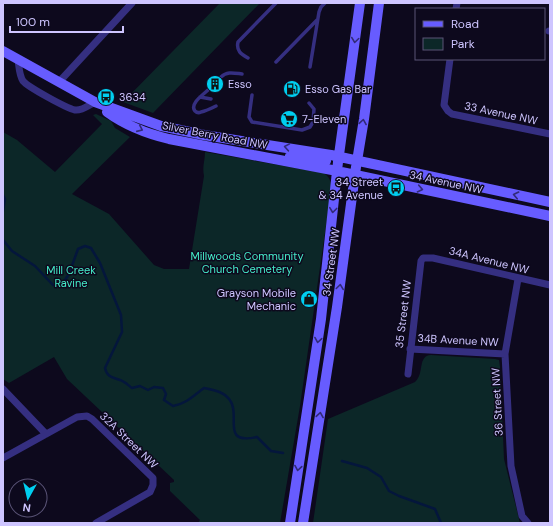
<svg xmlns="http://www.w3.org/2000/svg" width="553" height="526" font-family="'DM Sans',sans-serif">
<rect width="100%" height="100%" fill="#0d091d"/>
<path fill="#0c2728" d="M220,3H260L153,113L123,102Z
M96,114L111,121L115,128L130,137L72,194L109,214L154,265L164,269H189L204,176C202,166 205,161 205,152L324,173C330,178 332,182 331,191L300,406L280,523H198L200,520L170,491V483L174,482V480L67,379L54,357L9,383L3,379V132L17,140L55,172L102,124L93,115Z
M431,355L495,359L499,360L500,367L504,459L520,523H313L328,419L415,382C425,373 417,356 431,355Z"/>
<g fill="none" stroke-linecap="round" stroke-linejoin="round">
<path stroke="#04163c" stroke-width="2.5" d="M3,195L5,199L3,211
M3,240L12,251L35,266L53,285L61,286L69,274L78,249L85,246L91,248L100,263L121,315L122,332L105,368C107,377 112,377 120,380C124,381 128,385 132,388L140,386L148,390L154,387L163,388L166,394L164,400L173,406C186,404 194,395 204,388C214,390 226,392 231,402C240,417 221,445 257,437L271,451L283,453
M342,461L367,468L381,477L389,491L399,496L435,509L441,523"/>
<path stroke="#352f81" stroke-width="3.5" d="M248,58C241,54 236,51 238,42L276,3
M276,62L317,20
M310,67L319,12L321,7L325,3
M221,77C227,71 234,73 242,74
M208,90C204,94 189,104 195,111C197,113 199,113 201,112C206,111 212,108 216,106
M252,95L249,117L252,122L302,130L310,127L313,122L314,109L309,103
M200,97L211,99"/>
<path stroke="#352f81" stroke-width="7" d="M456,9L457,3
M549,31H550
M450,59L444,105L448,111L452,114L550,134
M18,60C19,66 19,75 23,81C28,87 66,108 75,110C82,111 89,105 95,102
M59,82L132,3
M518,279L505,354L511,466L522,516L528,523
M410,349L505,354
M408,374L421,261L423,258H433L550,285
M3,389L46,434
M3,458L77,417L87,416L92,419L153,478V485L150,492L96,523"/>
<path stroke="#675cff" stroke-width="10" d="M3,51L95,102L161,126L204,135L331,155L550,202
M107,112C125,125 148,134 169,139L332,170L550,216
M290,156L326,161
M290,523L321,319L338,162L360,3
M303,523L337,307L356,167L364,119L379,3"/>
</g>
<defs><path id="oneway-chevron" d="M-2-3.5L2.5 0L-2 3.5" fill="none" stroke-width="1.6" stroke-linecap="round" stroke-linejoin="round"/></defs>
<g stroke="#312a77">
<use href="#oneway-chevron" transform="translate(355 40) rotate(98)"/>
<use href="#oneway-chevron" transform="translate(363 122) rotate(-81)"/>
<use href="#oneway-chevron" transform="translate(140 129) rotate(24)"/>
<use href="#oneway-chevron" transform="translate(287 147) rotate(-170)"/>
<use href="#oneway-chevron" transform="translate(420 189) rotate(12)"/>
<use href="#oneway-chevron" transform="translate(516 195) rotate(-168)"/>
<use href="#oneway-chevron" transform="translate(333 210) rotate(97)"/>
<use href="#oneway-chevron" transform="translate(340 287) rotate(-82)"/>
<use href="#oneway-chevron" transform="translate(318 340) rotate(99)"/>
<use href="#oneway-chevron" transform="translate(320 415) rotate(-81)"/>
<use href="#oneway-chevron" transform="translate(298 468) rotate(99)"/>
</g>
<defs>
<g id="building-disc" transform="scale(0.9)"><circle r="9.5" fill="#00cef0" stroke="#0d091d"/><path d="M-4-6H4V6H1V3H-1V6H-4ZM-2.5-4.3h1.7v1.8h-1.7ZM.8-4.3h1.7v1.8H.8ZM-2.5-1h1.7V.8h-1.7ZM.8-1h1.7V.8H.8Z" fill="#111"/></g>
<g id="fuel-disc" transform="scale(0.9)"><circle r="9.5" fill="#00cef0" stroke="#0d091d"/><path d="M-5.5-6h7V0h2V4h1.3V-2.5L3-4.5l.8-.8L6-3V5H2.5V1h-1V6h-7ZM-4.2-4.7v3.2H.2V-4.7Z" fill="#111"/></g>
<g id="bus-disc" transform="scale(0.9)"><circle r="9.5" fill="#00cef0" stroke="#0d091d"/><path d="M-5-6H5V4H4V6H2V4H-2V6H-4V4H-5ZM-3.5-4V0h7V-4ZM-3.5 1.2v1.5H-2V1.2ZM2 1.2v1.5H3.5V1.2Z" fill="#111"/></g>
<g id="supermarket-disc" transform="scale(0.9)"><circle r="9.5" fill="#00cef0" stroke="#0d091d"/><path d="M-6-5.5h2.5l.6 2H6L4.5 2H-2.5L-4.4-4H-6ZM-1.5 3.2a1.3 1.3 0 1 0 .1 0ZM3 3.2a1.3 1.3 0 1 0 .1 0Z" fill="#111"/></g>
<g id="shop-disc" transform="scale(0.9)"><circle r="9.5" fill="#00cef0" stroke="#0d091d"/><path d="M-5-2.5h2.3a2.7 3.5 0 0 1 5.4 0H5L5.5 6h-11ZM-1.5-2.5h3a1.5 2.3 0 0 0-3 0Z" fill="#111"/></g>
</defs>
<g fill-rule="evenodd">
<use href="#building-disc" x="215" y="84"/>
<use href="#fuel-disc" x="292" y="89"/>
<use href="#bus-disc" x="106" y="97"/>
<use href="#supermarket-disc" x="289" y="119"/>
<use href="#bus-disc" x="396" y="188"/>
<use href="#shop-disc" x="309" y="299"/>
</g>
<g text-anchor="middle" stroke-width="3" stroke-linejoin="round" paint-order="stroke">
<g font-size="11" fill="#cec5ff" stroke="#0d091d" text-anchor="start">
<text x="228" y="88">Esso</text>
<text x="305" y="93">Esso Gas Bar</text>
<text x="119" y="101">3634</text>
<text x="302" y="123">7-Eleven</text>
<text x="383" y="186" text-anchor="end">34 Street<tspan x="383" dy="13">&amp; 34 Avenue</tspan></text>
<text x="296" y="297" text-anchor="end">Grayson Mobile<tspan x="296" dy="13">Mechanic</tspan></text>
</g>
<g font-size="11" fill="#cec5ff" stroke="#0d091d">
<text transform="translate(501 113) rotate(12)" y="4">33 Avenue NW</text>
<text transform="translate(215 135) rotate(11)" y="4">Silver Berry Road NW</text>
<text transform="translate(446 182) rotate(12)" y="4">34 Avenue NW</text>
<text transform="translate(489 260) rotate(14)" y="4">34A Avenue NW</text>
<text transform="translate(331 262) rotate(-82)" y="4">34 Street NW</text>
<text transform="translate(403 314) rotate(-83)" y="4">35 Street NW</text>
<text transform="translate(458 340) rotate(3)" y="4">34B Avenue NW</text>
<text transform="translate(497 402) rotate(-93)" y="4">36 Street NW</text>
<text transform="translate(129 440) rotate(44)" y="4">32A Street NW</text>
</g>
<g font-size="11" fill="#45ebc8" stroke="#0d091d">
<text x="247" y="260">Millwoods Community<tspan x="247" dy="13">Church Cemetery</tspan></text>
<text x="71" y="274">Mill Creek<tspan x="71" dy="13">Ravine</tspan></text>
</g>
</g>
<rect width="553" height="526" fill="none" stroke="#cec5ff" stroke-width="8"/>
<rect x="415" y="8" width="130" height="52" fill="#0d091d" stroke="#5a5477"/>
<rect x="423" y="21" width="20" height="6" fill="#675cff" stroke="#5a5477"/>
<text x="451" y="28" font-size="12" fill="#cec5ff">Road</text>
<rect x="423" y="38" width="20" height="12" fill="#0c2728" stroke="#5a5477"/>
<text x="451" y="48" font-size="12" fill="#cec5ff">Park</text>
<g transform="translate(28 498) rotate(188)"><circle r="19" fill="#0d091d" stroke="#5a5477"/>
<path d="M0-3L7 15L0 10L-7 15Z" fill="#00cef0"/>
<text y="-6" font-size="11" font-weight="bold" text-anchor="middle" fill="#cec5ff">N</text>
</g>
<path d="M10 26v6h113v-6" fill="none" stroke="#cec5ff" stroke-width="2"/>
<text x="16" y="26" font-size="12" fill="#cec5ff" stroke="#0d091d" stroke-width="3" paint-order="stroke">100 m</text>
</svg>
